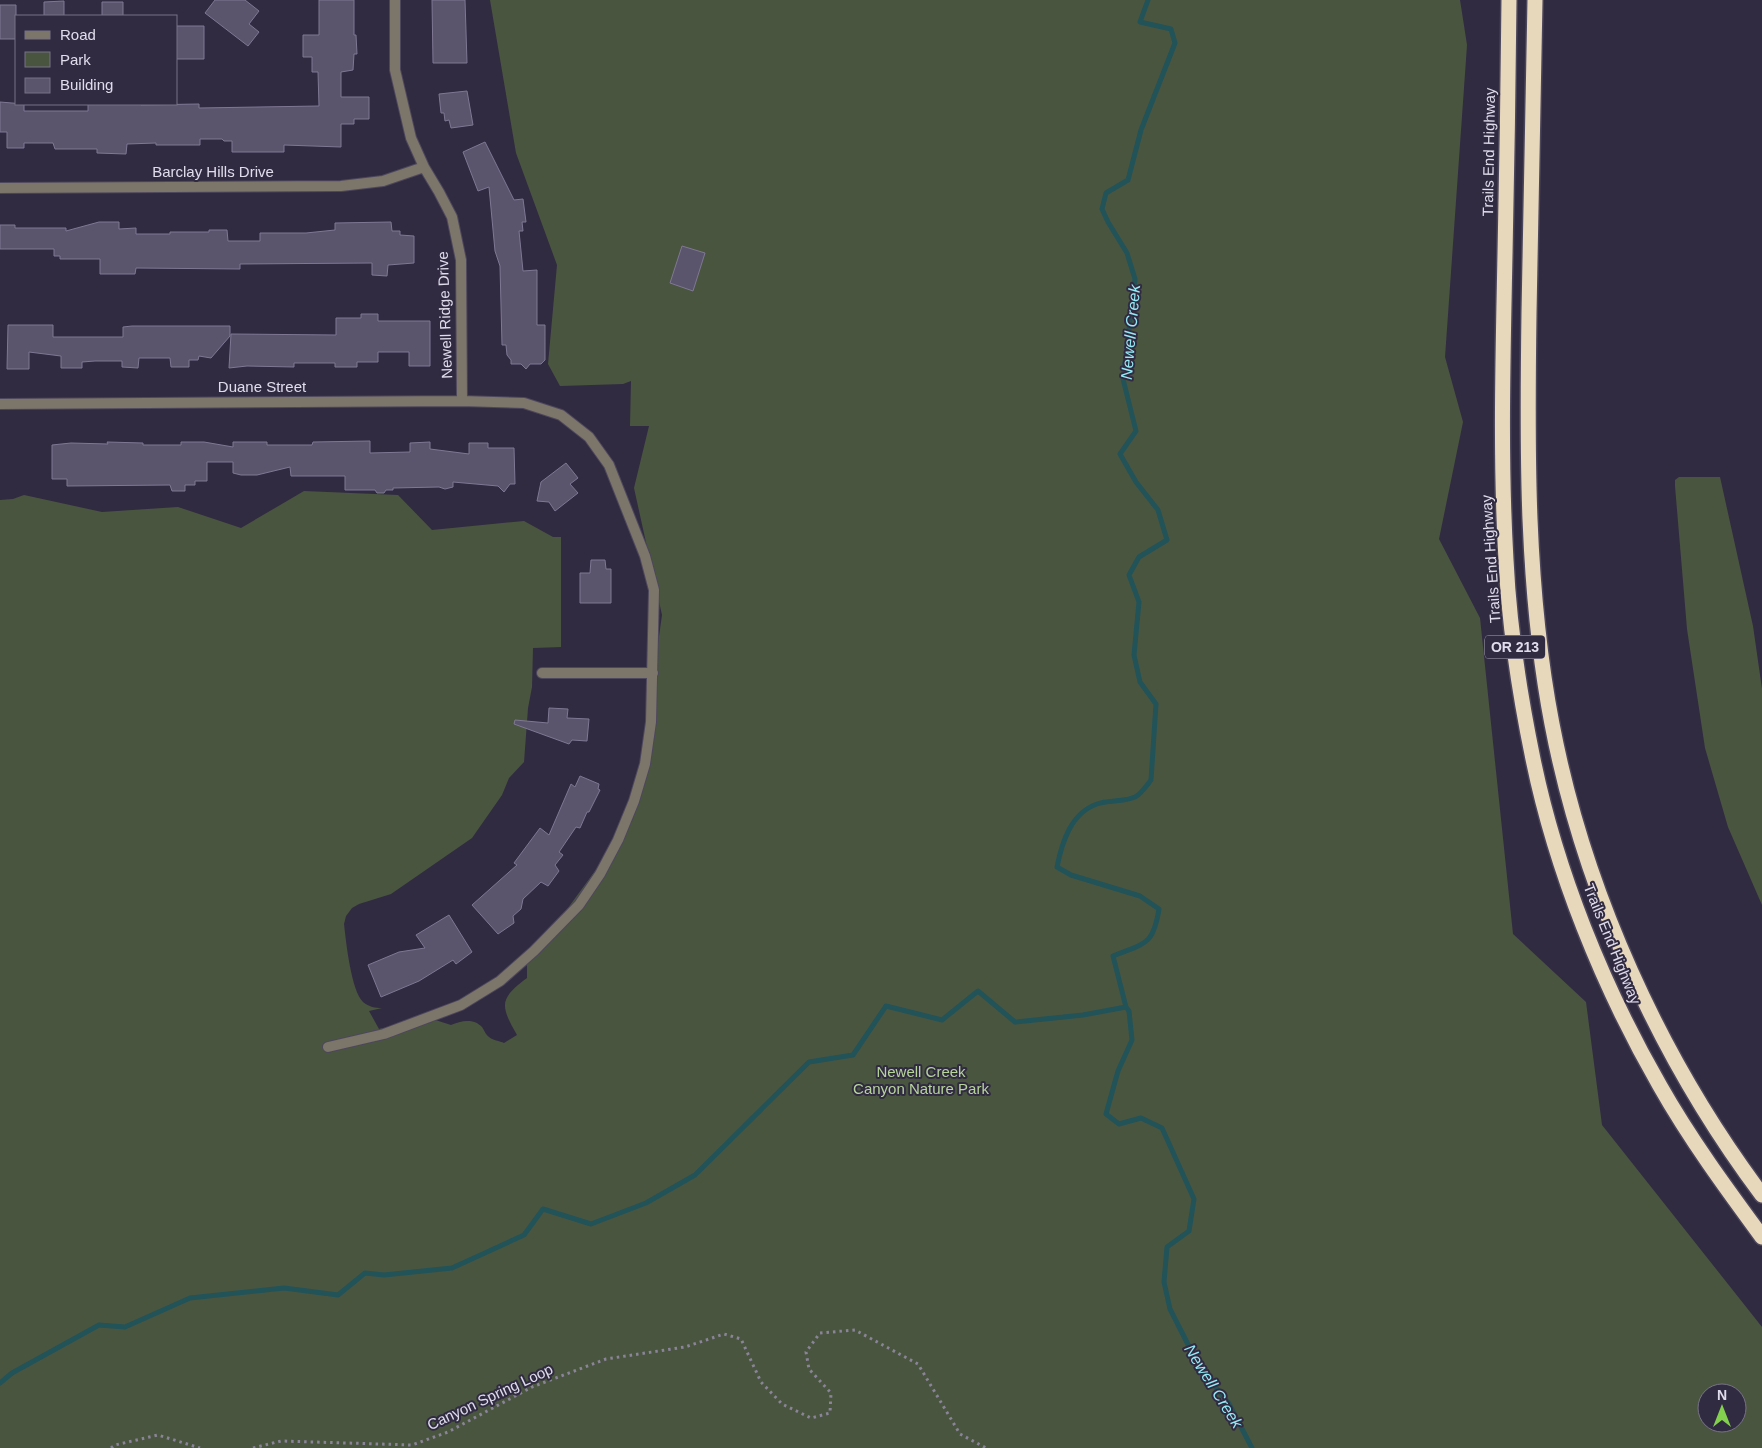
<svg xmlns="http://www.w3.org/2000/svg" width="1762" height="1448" font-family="Helvetica,sans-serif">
<rect width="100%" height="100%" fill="#312b42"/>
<path fill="#4a5540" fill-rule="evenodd" d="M490,0H1460L1467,45L1445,357L1463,422L1439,539L1480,618L1513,934L1586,1002L1602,1125L1762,1327V1448H0V500L13,499L24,495L102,512L178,507L241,528L304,491L398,495L432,530L524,521L553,537H561V647L533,648L532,687L528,708L524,762L509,778L502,795L472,838L391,894L359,904L352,908L346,916L344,924C346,942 351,990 363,1002C369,1007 375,1008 382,1008L369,1011L379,1029L429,1018L451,1025C461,1021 473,1018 482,1027C484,1030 486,1035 489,1037C492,1040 500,1041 504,1043L517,1035C500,1005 499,999 527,978V964L633,819L662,615L634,488L649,426H630L631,381L623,384L560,386L548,364L557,265L516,153ZM1707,1393H1737V1423H1707Z
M1679,477H1720L1753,626L1762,689V905L1728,827L1705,748L1687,629L1675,486V480Z"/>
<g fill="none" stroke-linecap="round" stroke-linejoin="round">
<path stroke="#225359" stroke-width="5" d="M1148,0L1140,22L1171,29L1175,43L1141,130L1128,180L1106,193L1102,209L1108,222L1127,253L1135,279L1123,379L1136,431L1120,454L1136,482L1158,510L1167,540L1139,557L1129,575L1139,602L1134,655L1140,682L1156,704L1151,780C1147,785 1141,794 1135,797C1124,802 1109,800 1097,804C1071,813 1062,842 1057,867L1071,875L1140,896L1159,909C1153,946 1145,943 1113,956L1126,1007L1129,1011L1132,1040L1118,1071L1106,1114L1119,1124L1141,1118L1162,1128L1194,1199L1189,1231L1167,1247L1164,1282L1170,1309L1201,1370L1228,1402L1252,1448
M0,1383L12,1373L99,1325L125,1327L190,1298L284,1288L338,1295L365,1273L384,1275L452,1268L524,1235L543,1209L591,1224L646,1203L695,1175L809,1062L853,1055L886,1006L942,1020L978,991L1015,1022L1083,1015L1126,1007"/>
</g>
<path fill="#5a546d" stroke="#7f7893" d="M215,0H245L259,11L249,24L259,32L248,46L205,13Z
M319,0H354V35H356L357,54H354L353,70L341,72V97H369V119H354V124H341V147L284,145V152H232V141H224L222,139H200V145H156V143L127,144L126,154L97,153V149H55L53,143H24V148H7V132H0V102L24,104V111H88V104H141V105L199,104V108L319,106L318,72H312V57H303V35H319Z
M432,0H465L467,63H433Z
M64,1V16H44V2Z
M102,2H123V16H102Z
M0,5H16V39H0Z
M176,26H204V59H176Z
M467,91L473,125L451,128L449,120L445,121L444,113H441L439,94Z
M485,142L514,200L523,199L526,222H522L523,231H519L523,271L537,270V325H545V360L541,364H530L526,369L521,364H511V360L507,355L506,345H502L500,266L495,251L489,187L478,191L463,152Z
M99,222H119V229L136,228V234H170V232H209V230H227L228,241H260V233H306L335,230V223L391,222L392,231H400V235L414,236V263L388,265L387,276L372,275V263L240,264V269L136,268L135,274H100V259H60V256H54V249H0V225H15V228H66V231Z
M682,246L705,253L693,291L670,283Z
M361,314H378V321H430V366H409V352H378V362H357V367H335V363H294V367L247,366L229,368L231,334L336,335V318H361Z
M8,325H53V337H123V327L132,326H230V336L211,358L199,356L198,360H189V367H171L170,358H139L138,368L122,367V361H95L82,362V368H61V356L29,352V369H7Z
M370,441V453L410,452V443L430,442V449L469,454V443H488V448H514L515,484H510L504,492L498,486L453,482V487L445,489L439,487L393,488V490H386L384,493H377L375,490H345V476H291L290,467L257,475H241L233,473V462H207V481H195V485H185V491H172L170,485L67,486V479H52V445L71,443L108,444L107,442L143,443V445H181V442H204L233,447V442H267V445H312L313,442Z
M566,463L578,478L570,484L578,493L555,511L549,502L537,501L541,482Z
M591,560H605L606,569H611V603H580V573H590Z
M549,708L568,709L567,718L589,719L587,741L572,740L569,744L514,724L515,720L548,723Z
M580,776L599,784L598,789L600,790L589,812H587L580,828L576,827L559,852L563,855L555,865L559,871L548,886L541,882L523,899L521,909L513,916L514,923L498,934L472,905L517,865L514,863L540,828L549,835L571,784L575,787Z
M449,915L472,952L456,964L453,960L419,981L381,997L368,965L399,952L425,948L416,935Z"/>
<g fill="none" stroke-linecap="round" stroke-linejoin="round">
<g stroke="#4d475d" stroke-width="12">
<path id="street" d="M395,0V70L411,138L424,167L439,192L452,217L461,260L462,401
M0,188L341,186L383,181L424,167
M0,404L462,401L524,403L561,415L589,437L609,465L645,556L654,590L651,722L645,764L634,801L618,840L600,874L579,905L534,951L500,981L461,1005L384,1034L328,1047
M542,673H653"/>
</g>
<g stroke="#4d475d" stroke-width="18">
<path id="highway" d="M1509,0C1508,85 1507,169 1505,254C1503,356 1500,458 1506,560C1509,624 1520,696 1533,759C1556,871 1603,987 1660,1086C1690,1139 1726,1188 1762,1237
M1535,0C1533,104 1531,209 1529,313C1527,450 1526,589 1552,724C1584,891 1660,1059 1762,1195"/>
</g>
<path stroke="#898497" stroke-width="3" stroke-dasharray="2.5 4" stroke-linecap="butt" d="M111,1448L115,1445L158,1435L200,1448
M253,1448L281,1441L412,1445L448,1432L532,1387L606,1359L685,1347L724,1334L741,1339L761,1382L782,1404L811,1418L830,1413L831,1393L809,1369L806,1352L820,1333L855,1330L918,1364L960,1434L986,1448"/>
<use href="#street" stroke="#7c756a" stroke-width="10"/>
<use href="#highway" stroke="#e7d7bb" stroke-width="15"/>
</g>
<g text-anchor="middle" stroke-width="4" stroke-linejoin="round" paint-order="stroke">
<rect fill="#312b42" stroke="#aca7b8" stroke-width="1" x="1485" y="635.5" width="60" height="23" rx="4"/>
<g font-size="14" font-weight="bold" fill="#e0dceb">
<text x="1515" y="652">OR 213</text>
</g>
<g font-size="15" fill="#e0dceb" stroke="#312b42">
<text transform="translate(1489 152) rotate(-89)" y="5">Trails End Highway</text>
<text x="213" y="177">Barclay Hills Drive</text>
<text transform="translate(445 315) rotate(-92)" y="5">Newell Ridge Drive</text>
<text x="262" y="392">Duane Street</text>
<text transform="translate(1491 559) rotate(-94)" y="5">Trails End Highway</text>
<text transform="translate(1612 944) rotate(68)" y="5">Trails End Highway</text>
<text transform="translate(490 1397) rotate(-25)" y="5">Canyon Spring Loop</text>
</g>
<g font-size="15" fill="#b7d49b" stroke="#312b42">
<text x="921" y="1077">Newell Creek<tspan x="921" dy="17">Canyon Nature Park</tspan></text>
</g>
<g font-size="16" font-style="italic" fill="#96eaf5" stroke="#312b42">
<text transform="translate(1130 332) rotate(-85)" y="6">Newell Creek</text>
<text transform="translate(1214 1386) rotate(58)" y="6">Newell Creek</text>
</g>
</g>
<rect x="15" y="15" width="162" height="90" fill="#312b42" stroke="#777286"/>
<rect x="25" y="31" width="25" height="8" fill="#7c756a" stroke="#777286"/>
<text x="60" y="40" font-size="15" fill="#e0dceb">Road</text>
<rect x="25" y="52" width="25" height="15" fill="#4a5540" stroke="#777286"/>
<text x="60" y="65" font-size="15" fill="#e0dceb">Park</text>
<rect x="25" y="78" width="25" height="15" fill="#5a546d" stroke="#777286"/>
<text x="60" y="90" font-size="15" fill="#e0dceb">Building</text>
<g transform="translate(1722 1408)"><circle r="24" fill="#312b42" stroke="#777286"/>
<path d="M0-4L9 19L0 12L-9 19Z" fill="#83d04f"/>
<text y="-8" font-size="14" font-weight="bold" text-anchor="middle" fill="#e0dceb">N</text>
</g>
</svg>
